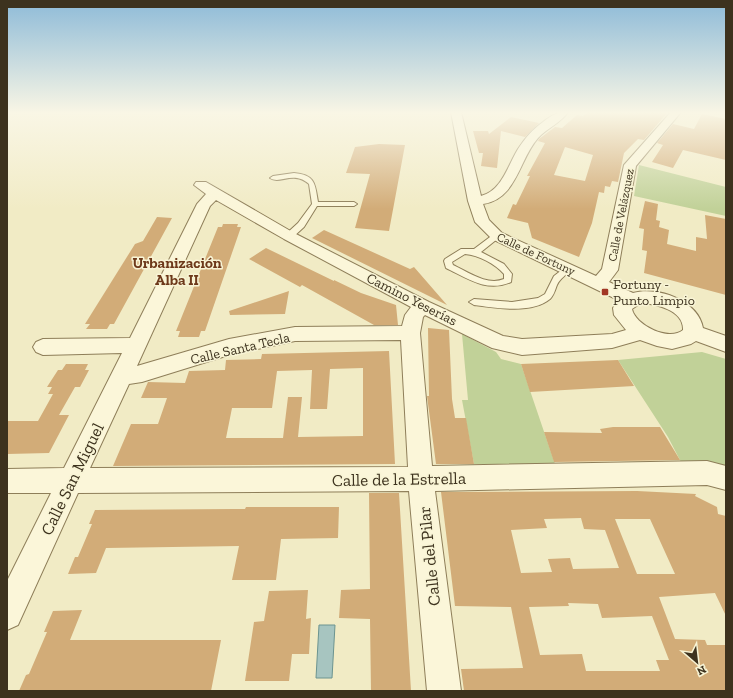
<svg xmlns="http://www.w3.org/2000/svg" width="733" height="698" font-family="'Zilla Slab',serif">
<rect width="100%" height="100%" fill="#f1ebc5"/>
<path fill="#c1d198" d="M639,165L726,187V216L634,196Z
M462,334L496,352L501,359L521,364L555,464H474L462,400H468Z
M702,352L726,359V468L681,462L668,437L618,360Z"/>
<path fill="#a7c5c0" stroke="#6c9490" d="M319,625H335L332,678H316Z"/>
<path fill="#d2ac78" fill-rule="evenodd" d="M588,112H668L644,140L638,139L624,153L618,182L612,181L610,187L605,186L604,193L599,192L592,223L579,257L532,238L528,223L507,218L513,204L516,205L530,176H527L545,143L538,141L539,139L555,127L562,128L577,115L583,116ZM565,147L593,155L585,181L554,175Z
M702,114L726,119V160L683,150L673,168L652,162L663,145L657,143L673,124L694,129Z
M511,117L539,123L525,137L501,131L497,168L481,166L483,153H479L473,131H488L489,134Z
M379,144L405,145L389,231L355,228L370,174L346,173L355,147Z
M645,201L658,204L656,220L660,221L659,227L669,230L667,244L696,251V237L707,239L705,215L726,219V295L644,273L647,251L642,250L644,229L639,228Z
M157,217L172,218L114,324H110L107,329H86L90,324H85L135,244L143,241Z
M223,224H238L237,227H241L205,331H201L199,337H178L180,331H176L218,227H222Z
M324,230L410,269L414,267L447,305L312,238Z
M266,248L334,281V280L361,293L396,305L398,325H374L302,285L300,287L249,259Z
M289,291L285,314L230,315L229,311Z
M428,328L449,330L452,399L455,418H466L474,464H436L427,396H429Z
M389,351L395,464L113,466L131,424H158L167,398H141L148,382L185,383L189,371L225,370L226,360L261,359L262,354ZM363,368V436L298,437L302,397H288L283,438H226L232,408H272L277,371L312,370L310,409H327L330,369Z
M618,360L634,386L530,392L521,364Z
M66,364H88L85,370H89L80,387H75L59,415H69L49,453L7,454V421H38L53,394H48L52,387H47L58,370H62Z
M613,427H660L680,460L554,462L544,432L602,433L600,429Z
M637,491L696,494L695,496L717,507L718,514L726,516V616L715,593L659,597L675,639L705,640L707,645H726V691H464L461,669L523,668L511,607L455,606L441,492ZM581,518L584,529L605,530L619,568L573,569L570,558L548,559L552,572L521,573L511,530L547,528L544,519ZM615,519H650L675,574H637ZM568,603L598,604L602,618L652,616L669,660H656L660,671H586L582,654L540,655L529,607L569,606Z
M369,493H399L411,691H371L370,619L339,618L341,590L370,589Z
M246,507H339L338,538L281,539L276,580H232L239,546L106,548L96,573L68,574L75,557H78L92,524H89L95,510L234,509H245Z
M308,590L306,619L311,618L309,654H292L289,681H245L254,622L264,621L269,591Z
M82,610L70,640H221L211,691H19L26,675L29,674L47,632H44L53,611Z"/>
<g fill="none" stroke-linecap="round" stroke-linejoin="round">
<g stroke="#8e7e59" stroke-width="2">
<path id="service" d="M294,173C315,175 315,183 318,202H354L357,204L354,206H317L304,227L292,238H286V234L298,223L312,204L309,184C293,170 280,185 270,178L273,176Z
M494,234H497L501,236L481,252L504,264L512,274L511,282C487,293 467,278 446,268L444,261L445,259L461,249H474ZM465,254C479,255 495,264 504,274V279C487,286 468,272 453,265L452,262Z
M567,266L571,269C567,275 560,278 557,285C555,290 554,295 550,299C532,314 495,308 474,305L469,302L474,299L512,302L538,298L545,294L554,276Z"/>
</g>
<g stroke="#8e7e59" stroke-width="2">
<path id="minor" d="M451,112H461L481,196C502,191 508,165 518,149C525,138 533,129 543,122C552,115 557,112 568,112C562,122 546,129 538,138C519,159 517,199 483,204L489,220L502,233L596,276L602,269L624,165L671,112H681L636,166L618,270L609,282L633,293C657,286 698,300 703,328L726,336V352L696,341L691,344L672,349L657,346L640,340L612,348L522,355L492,348L425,315L423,317L420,333L432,466L707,461L726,466V490L707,485L435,491L461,691H427L409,491L78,493L18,625L7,630V581L51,493H7V469L64,468L122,353L43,355L36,352L33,347L36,342L43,339L130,338L197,204L206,194L194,185L196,182H206L294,233L429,302L503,336L522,339L612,334L626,330L614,315L613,308L618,300L492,239L475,222L468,201ZM216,200L284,239L411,307L405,315L402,326L295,327L229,339L137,366L210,206ZM641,303C656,304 684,310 683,330C669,342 635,325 632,309ZM401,340L408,467L90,468L129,384L142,382L229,355L295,341Z"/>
</g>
<use href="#service" fill="#fbf6d9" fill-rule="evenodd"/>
<use href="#minor" fill="#fbf6d9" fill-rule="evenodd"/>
</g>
<linearGradient id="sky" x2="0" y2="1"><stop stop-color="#8ebbd8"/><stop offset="0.54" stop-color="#f9f6e5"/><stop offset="1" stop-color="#f9f6e5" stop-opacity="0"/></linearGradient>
<rect width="733" height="209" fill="url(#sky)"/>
<rect fill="#a23725" stroke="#f8f4d5" stroke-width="1.5" x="601" y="288" width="8" height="8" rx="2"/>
<g text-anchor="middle" stroke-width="3" stroke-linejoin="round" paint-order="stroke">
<g font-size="12" fill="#3d321e" stroke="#f8f4d5">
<text transform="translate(621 215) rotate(-79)" y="4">Calle de Velázquez</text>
<text transform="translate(536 254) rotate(25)" y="4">Calle de Fortuny</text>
</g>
<g font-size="14" fill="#3d321e" stroke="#f8f4d5" text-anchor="start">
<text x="613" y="289">Fortuny -<tspan x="613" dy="16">Punto Limpio</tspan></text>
</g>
<g font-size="14" fill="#3d321e" stroke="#f8f4d5">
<text transform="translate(412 299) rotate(27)" y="5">Camino Yeserías</text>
<text transform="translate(240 348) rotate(-13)" y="5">Calle Santa Tecla</text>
</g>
<g font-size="15" font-weight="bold" fill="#6d391a" stroke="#f8f4d5">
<text x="177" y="268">Urbanización<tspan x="177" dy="17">Alba II</tspan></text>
</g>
<g font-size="17" fill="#3d321e" stroke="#f8f4d5">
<text transform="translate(72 479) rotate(-64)" y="6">Calle San Miguel</text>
<text transform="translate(399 479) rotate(-1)" y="6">Calle de la Estrella</text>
<text transform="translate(429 556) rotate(-96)" y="6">Calle del Pilar</text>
</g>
</g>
<rect width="733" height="698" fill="none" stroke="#3d321e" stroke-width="16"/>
<g transform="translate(697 662) rotate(152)" stroke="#f8f4d5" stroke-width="3" paint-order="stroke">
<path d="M0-3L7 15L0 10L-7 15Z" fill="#3d321e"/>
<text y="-6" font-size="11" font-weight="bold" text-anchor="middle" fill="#3d321e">N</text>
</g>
</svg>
